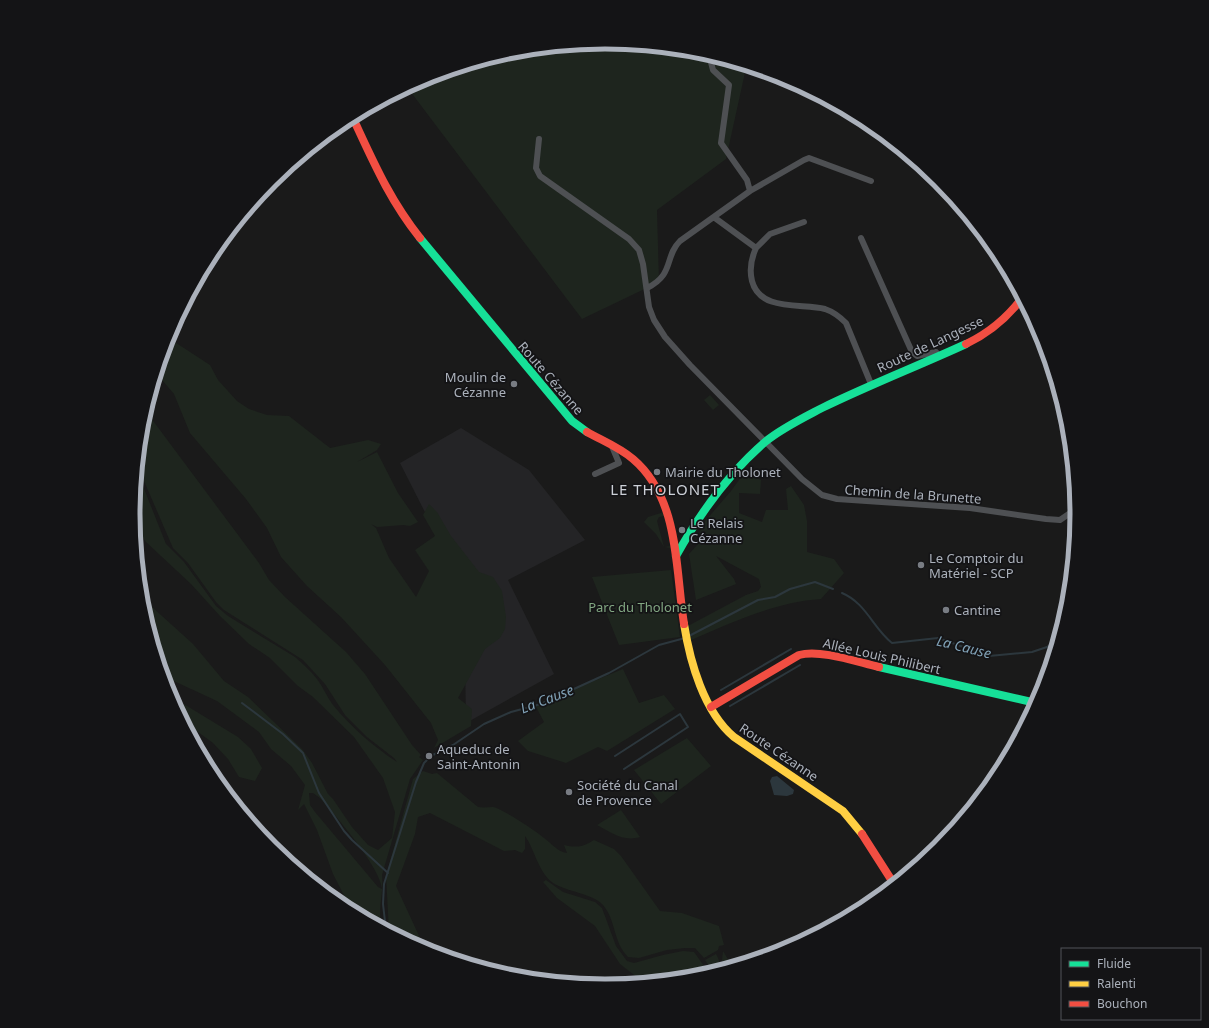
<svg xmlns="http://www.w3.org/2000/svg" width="1209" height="1028" font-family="'Noto Sans',sans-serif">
<rect width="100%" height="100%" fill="#1a1a1a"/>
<path fill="#242426" d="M461,428L529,470L585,540L508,580L554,674L466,723L464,589L400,463Z"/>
<path fill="#1e251e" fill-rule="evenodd" d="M605,42L697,51L748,67L746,68L726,159L657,210L659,282L582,319L407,87L424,78L513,51Z
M167,337L210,365L218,380L237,401L249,409L267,415L289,416L330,448L368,440L381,444L377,450L357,462L377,452L398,493L418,522L410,526L403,525L377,527L371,524L376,528L389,558L416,597L429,571L415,550L435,536L423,515L429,504L437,512L451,536L479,572L493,577L502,591L506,617L505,629L500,638L485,649L458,698L472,709L471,726L434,748L438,740L431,723L385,665L341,617L307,586L281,557L267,528L246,499L190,433L174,394L156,373Z
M710,395L719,405L713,410L704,400Z
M145,410L259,563L269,580L285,597L346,652L365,674L412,745L421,755L419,757L423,760L410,779L382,875C384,895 377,907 382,928L352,911L333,874L317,830L304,804L298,810L305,785L291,766L271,749L259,732L217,701L163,676L142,606L141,597L193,644L224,681L248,697L302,749L312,763L328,794L333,799L352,827L368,845L378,850L392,838L395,812L383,778L354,737L313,697L298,686L270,658L249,644L220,616L191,584L146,542L134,526L133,514L137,471L166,544L184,562L216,606L228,616L295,657C303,664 311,671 317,679C323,687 327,697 333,705C351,727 374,747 397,762L394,758L367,737L345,715L325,684L303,660L224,610L216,602L188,563L173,548L141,474C136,454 139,430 145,410ZM309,793H313L320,798C336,816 380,867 382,889L378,887L315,812L310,805Z
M744,473L761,480L760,494L739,493V513L762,522L766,510H788L786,489L791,486L804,505L807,521V552L834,559L844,573L821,599C775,602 731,623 689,641L686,627L746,595L758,591L761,587L759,579L716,556L734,579L736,584L696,600L689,554L698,544L701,526L731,491Z
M664,512L665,516L659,517L657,521L664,547L671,546V548L664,547L656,534L644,522L648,517Z
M671,570L680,637L619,645L592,577Z
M623,669L639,703L664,695L675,709L607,751L598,747L566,763L528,751L518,741L544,722L535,705Z
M169,695L238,737L251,749L262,768L255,781L239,777L228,759L213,743L183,721Z
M687,738L711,766L661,804L634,770Z
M423,771L432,774L437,773L478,807C484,808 488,807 493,807C501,808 538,832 544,838C551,843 558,852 567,853L564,845C577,848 583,847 594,840L614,849L621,856L660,911L682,913L719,926L724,945L719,946L718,950L704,958L695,948H685L667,950L639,958L628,957C613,942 616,920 603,905C592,893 567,892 553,883C538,872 535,850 525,836V849L522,853L515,850L504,851L430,813L418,817L415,834L396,886L426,951L389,931L386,876L413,779Z
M621,810L640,837C623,842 612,833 597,825Z
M546,880L563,892L595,902L602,908L616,946L627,961L634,963L663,955L683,951L694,952L709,973L696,977L643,982L620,964L595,926L557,898L543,882Z
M723,951L732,966L723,969L722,960Z
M716,954C719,959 721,965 719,970L713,972L705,960Z"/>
<path fill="#2c373d" d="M777,776L794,790L793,794L787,796L774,795L770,781L772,777Z"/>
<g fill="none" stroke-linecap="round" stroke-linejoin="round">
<path stroke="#2c373d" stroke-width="2" d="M842,593C866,603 873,628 892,643L938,638L989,656L1032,652L1047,647L1057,640
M689,636L758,600L775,597L790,589L815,582L833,589
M721,690L791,649
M242,703L283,734L303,753L319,793L344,831L352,840L388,873
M730,706L800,665
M615,756L680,714L688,727L624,769
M386,930L383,904L384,884L416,782L424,763L431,756L453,745L484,724L511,712L541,704L609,673L659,645L685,638"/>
<path stroke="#4e5053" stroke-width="6" d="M539,139L536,168L540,176L629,239L639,250L643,264L649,307L654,320L665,337L690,365L802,479L822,495L837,499L970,508L1046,519L1060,520L1076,509
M750,191L804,160L809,158L871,181
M715,218L756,248C751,259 749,269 752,281C760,312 802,303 825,309C834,312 840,317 846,323L871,384
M861,238L912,352L917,356L936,352L938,355
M756,248L770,234L804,222
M647,288C675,274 664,257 680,241L750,191L747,180L721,143L729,85L713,70L709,55
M595,474L619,463L611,444"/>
<path stroke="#16e098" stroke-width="8" d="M420,238L572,421L587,432
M676,556C699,515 729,473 765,442C782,428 803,418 822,408C869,385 918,366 966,344
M879,667L1036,703"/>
<path stroke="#ffcf43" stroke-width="8" d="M684,624C690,662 704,712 734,737L843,811L862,834"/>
<path stroke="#f24e42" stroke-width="8" d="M352,116C373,161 389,199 420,238
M966,344C989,333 1007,318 1022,298
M587,432C603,441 619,447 633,459C680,499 675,568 684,624
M711,707L799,655C820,649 857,662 879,667
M862,834L894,884"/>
</g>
<g fill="#787c83" stroke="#141416" stroke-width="1.5">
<circle cx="514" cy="384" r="4"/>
<circle cx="657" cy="472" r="4"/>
<circle cx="682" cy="530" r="4"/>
<circle cx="921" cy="565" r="4"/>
<circle cx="946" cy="610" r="4"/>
<circle cx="429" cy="756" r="4"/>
<circle cx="569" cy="792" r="4"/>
</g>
<g text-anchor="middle" stroke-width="3.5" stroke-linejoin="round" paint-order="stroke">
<g font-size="13" fill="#abb1bb" stroke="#141416">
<text transform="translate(930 344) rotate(-25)" y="5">Route de Langesse</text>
<text transform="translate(551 378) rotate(49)" y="5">Route Cézanne</text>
<text transform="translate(913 494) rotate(4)" y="5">Chemin de la Brunette</text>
<text transform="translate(882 656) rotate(13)" y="5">Allée Louis Philibert</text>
<text transform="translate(779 752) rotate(34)" y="5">Route Cézanne</text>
</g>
<g font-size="13" fill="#abb1bb" stroke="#141416" text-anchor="start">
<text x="506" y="382" text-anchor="end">Moulin de<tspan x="506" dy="15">Cézanne</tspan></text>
<text x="665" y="477">Mairie du Tholonet</text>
<text x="690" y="528">Le Relais<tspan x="690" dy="15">Cézanne</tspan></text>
<text x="929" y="563">Le Comptoir du<tspan x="929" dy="15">Matériel - SCP</tspan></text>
<text x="954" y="615">Cantine</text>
<text x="437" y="754">Aqueduc de<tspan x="437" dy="15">Saint-Antonin</tspan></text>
<text x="577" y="790">Société du Canal<tspan x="577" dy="15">de Provence</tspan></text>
</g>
<g font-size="13" fill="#82a782" stroke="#141416">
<text x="640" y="612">Parc du Tholonet</text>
</g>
<g font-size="14" font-style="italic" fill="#81a2b7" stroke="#141416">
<text transform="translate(964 647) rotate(14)" y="5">La Cause</text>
<text transform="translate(547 699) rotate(-21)" y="5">La Cause</text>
</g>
<g font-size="15" letter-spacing="1" fill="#ccd0d7" stroke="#141416">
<text x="665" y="495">LE THOLONET</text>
</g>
</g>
<path d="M0 0H1209V1028H0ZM140 514a465 465 0 1 1 930 0a465 465 0 1 1-930 0Z" fill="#141416" fill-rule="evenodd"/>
<path fill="none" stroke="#abb1bb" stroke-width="5" d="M140 514a465 465 0 1 1 930 0a465 465 0 1 1-930 0Z"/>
<rect x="1061" y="948" width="140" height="72" fill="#141416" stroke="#505358"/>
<rect x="1069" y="961" width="20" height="6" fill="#16e098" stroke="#505358"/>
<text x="1097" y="968" font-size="12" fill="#abb1bb">Fluide</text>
<rect x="1069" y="981" width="20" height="6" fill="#ffcf43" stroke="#505358"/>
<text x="1097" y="988" font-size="12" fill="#abb1bb">Ralenti</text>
<rect x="1069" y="1001" width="20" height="6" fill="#f24e42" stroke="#505358"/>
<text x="1097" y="1008" font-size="12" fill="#abb1bb">Bouchon</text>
</svg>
